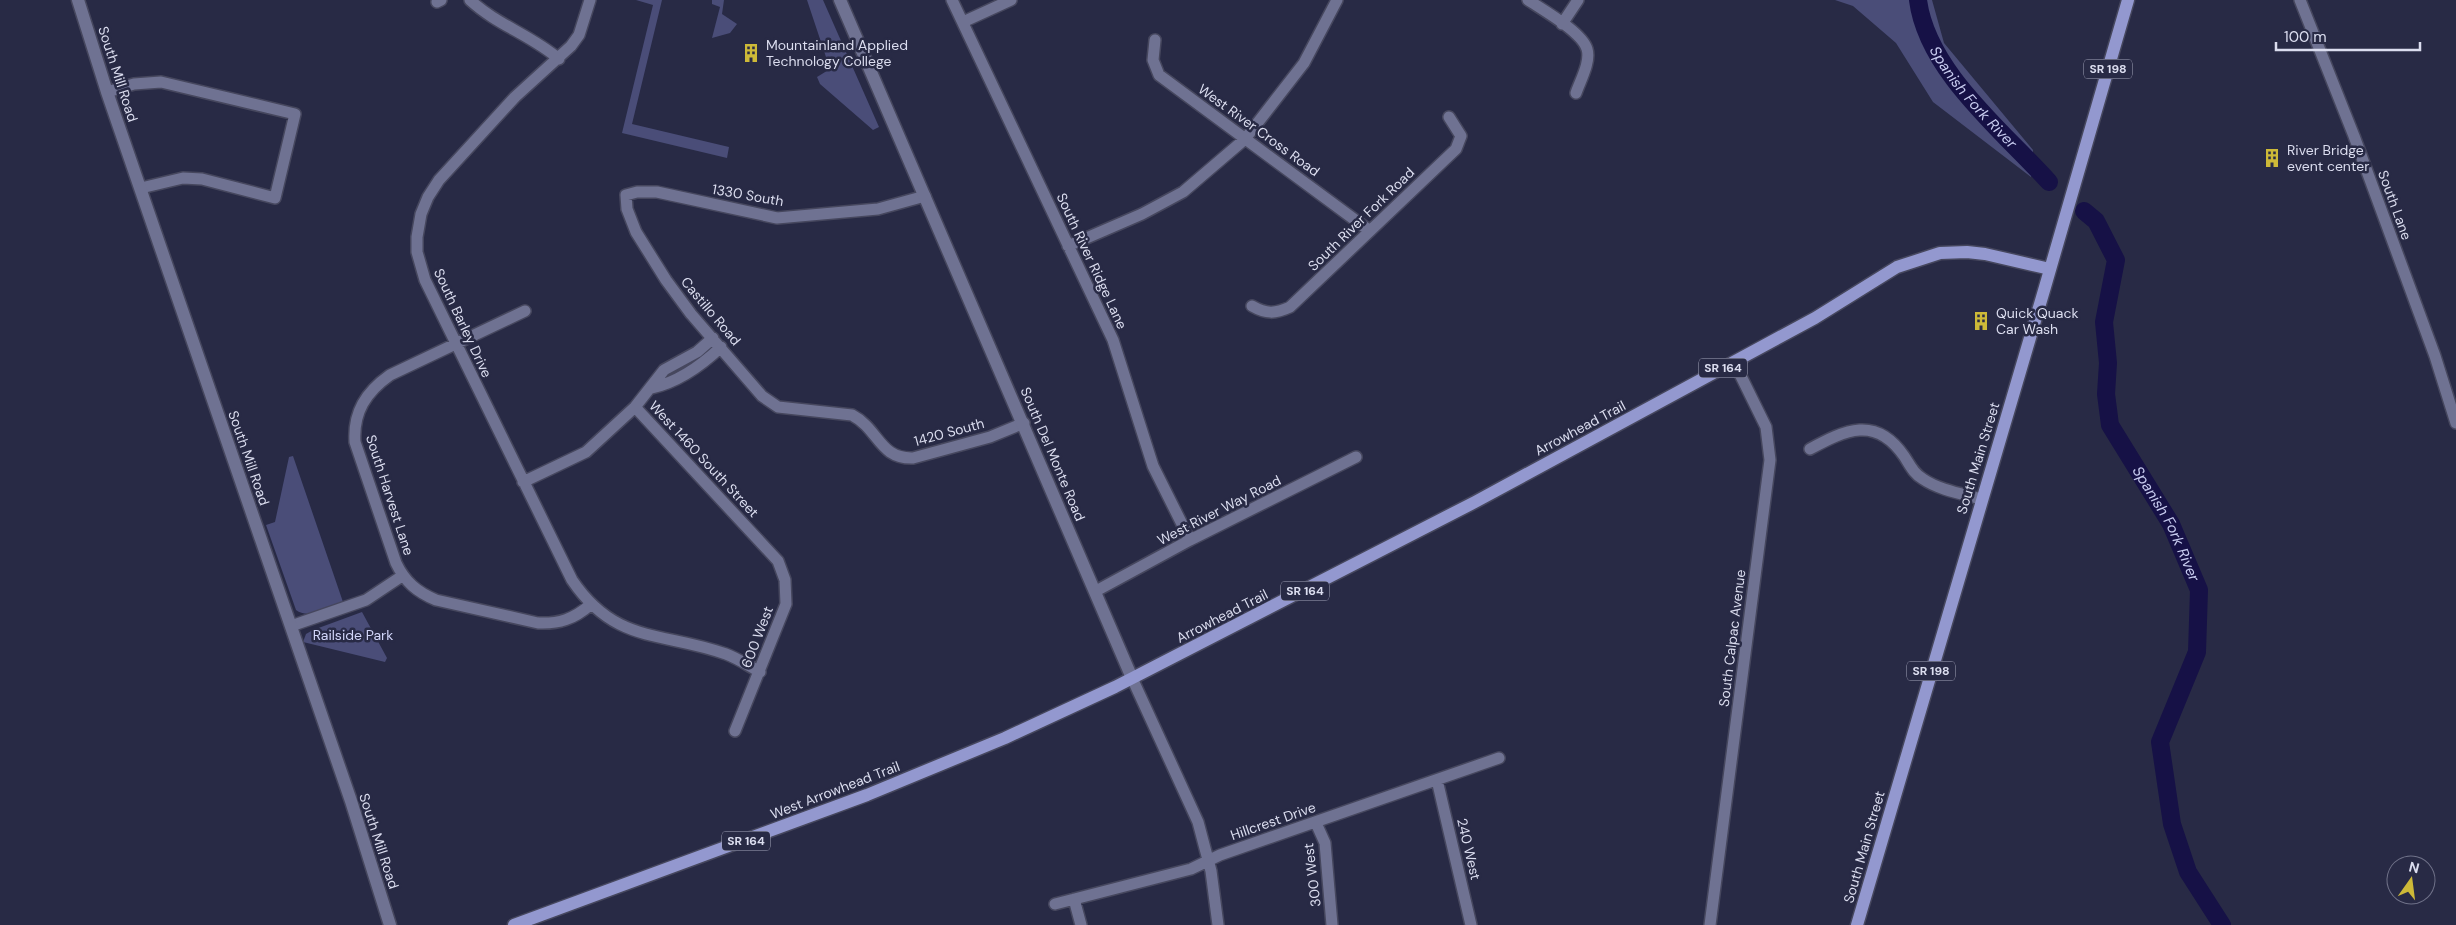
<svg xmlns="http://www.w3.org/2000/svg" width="2456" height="925" font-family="'DM Sans',sans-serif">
<rect width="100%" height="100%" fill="#282a45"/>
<path fill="#4a4d78" d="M636,0H662L632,124L729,147L727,158L622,133L653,5Z
M712,0H724L722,14L737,24L730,33L712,38L720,7L712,4Z
M807,0H823L879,127L873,130L820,84L817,77L830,69Z
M1835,0H1932L1944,43L2033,150L2031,177L1933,102L1896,43L1853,6Z
M293,456L343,602C329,607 309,620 296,610L266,525L275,522L289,457Z
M362,612L387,658L385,662L303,642L306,634L313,630Z"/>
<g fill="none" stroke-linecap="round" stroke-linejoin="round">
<g stroke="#161146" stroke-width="18">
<path id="s1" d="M1918,0C1927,71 2003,131 2049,182"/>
<path id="s2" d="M2084,211L2096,221L2116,260L2104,322L2108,363L2106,394L2110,425L2171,524L2199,590L2197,652L2160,742L2172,824L2188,872L2222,925"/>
</g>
<g stroke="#46475e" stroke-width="14">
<path id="minor" d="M470,0C497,25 531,35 559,59
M590,0L579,35L571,46L515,97L439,180L428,197L421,214L417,237V252L425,280L572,580C616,645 662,631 726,654C737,658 749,666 760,672
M952,0L1113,340L1153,466L1190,540
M1528,0C1543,10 1582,32 1587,49C1591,62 1580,81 1576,93
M2300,0L2354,136L2435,356L2456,423
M437,2L441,0
M963,22L1011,0
M1562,24L1578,0
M1155,40L1153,60L1159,75L1370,231
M107,92L134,84L161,82L295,114L275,198L202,179L183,178L141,188
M925,196L878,209L777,218L657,192H637L626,195L627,209L636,232L666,280L691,314L762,396L778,407L852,415C879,429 879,459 913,458L990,437L1024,423
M1068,246L1142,214L1183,192L1245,139L1304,63L1337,0
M1252,306C1266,314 1275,314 1290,307L1456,149L1461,136L1449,117
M525,311L390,375C366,392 353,412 355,442L396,563C405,582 417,592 436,600L538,623C559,624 574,619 590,605
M652,388C678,382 702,365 721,347
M635,407L778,561L785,580L786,604L735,731
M1810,449C1845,430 1876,415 1904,456C1910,465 1913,473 1923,479C1939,490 1963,494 1981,499
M523,482L586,452L635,407L664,370L697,352L713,338
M1096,591L1190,540L1356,457
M291,626L366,600L402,576
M1132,678L1198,822L1211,871L1218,925
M1437,780L1471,925
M1316,823L1325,843L1332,925
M1074,899L1081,925
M1055,904L1191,869L1220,855L1499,758
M1710,925L1770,460L1766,427L1734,362"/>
</g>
<g stroke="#46475e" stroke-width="15">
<path id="tertiary" d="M78,0L107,92L351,801L390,925
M840,0L1132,678"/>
</g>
<g stroke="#46475e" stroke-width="15">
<path id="primary" d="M514,925L867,795L1005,738L1115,687L1475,502L1815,318L1897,267L1940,253L1967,252L1985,254L2050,269
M1857,925L2045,287L2128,0"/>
</g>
<use href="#minor" stroke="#6f7292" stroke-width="11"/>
<use href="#tertiary" stroke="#6f7292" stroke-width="12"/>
<use href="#primary" stroke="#9398cf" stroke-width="12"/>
</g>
<defs>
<g id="building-bare" transform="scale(1.5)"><path d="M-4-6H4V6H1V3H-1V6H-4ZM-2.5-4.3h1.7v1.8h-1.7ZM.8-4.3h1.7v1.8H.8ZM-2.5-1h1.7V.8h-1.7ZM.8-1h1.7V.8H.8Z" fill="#cdb938" stroke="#282a45" stroke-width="2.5" paint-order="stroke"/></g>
</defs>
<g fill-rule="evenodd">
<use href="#building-bare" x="751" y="53"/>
<use href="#building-bare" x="2272" y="158"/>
<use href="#building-bare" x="1981" y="321"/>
</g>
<g text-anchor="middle" stroke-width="5" stroke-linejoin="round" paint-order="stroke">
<g fill="#282a45" stroke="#a5a7bc" stroke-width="1">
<rect x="2084" y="59.5" width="48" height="19" rx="4"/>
<rect x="1699" y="358.5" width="48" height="19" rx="4"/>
<rect x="1281" y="581.5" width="48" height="19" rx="4"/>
<rect x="1907" y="661.5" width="48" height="19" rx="4"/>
<rect x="722" y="831.5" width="48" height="19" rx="4"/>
</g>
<g font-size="12" font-weight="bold" fill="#dbddef">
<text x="2108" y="73">SR 198</text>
<text x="1723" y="372">SR 164</text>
<text x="1305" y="595">SR 164</text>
<text x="1931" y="675">SR 198</text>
<text x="746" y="845">SR 164</text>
</g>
<g font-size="14" fill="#dbddef" stroke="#282a45" text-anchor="start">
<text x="766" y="50">Mountainland Applied<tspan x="766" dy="16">Technology College</tspan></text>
<text x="2287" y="155">River Bridge<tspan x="2287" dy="16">event center</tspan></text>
<text x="1996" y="318">Quick Quack<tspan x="1996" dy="16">Car Wash</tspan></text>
</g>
<g font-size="14" fill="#dbddef" stroke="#282a45">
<text transform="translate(118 74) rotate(72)" y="5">South Mill Road</text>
<text transform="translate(1259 130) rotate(36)" y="5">West River Cross Road</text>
<text transform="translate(748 195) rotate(10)" y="5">1330 South</text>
<text transform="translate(2395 205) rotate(70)" y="5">South Lane</text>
<text transform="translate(1361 219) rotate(-44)" y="5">South River Fork Road</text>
<text transform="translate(1092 261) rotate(65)" y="5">South River Ridge Lane</text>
<text transform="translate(711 311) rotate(50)" y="5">Castillo Road</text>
<text transform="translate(463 323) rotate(65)" y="5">South Barley Drive</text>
<text transform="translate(1580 428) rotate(-28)" y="5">Arrowhead Trail</text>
<text transform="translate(949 432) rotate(-15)" y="5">1420 South</text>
<text transform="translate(1053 454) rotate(67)" y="5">South Del Monte Road</text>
<text transform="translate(249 458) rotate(71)" y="5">South Mill Road</text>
<text transform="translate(1978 458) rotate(-73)" y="5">South Main Street</text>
<text transform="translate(704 459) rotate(47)" y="5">West 1460 South Street</text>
<text transform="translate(390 495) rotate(72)" y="5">South Harvest Lane</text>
<text transform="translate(1219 510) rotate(-27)" y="5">West River Way Road</text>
<text transform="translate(1222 616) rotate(-27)" y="5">Arrowhead Trail</text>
<text transform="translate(757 637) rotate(-69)" y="5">600 West</text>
<text transform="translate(1732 638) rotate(-83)" y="5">South Calpac Avenue</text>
<text transform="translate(835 790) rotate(-21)" y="5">West Arrowhead Trail</text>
<text transform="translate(1273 821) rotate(-19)" y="5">Hillcrest Drive</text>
<text transform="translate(379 841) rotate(72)" y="5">South Mill Road</text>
<text transform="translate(1864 847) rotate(-74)" y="5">South Main Street</text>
<text transform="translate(1469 849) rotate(77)" y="5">240 West</text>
<text transform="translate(1312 875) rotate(-97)" y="5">300 West</text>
</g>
<g font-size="14" fill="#d2d6fa" stroke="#282a45">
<text x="353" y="640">Railside Park</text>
</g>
<g font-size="15" font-style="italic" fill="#c7cbef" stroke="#282a45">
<text dy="5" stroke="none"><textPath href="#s1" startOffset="114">Spanish Fork River</textPath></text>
<text dy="5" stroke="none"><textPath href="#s2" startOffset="340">Spanish Fork River</textPath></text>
</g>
</g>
<g transform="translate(2411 880) rotate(14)"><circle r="24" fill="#282a45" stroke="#707289"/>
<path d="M0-4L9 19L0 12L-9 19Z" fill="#cdb938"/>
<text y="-8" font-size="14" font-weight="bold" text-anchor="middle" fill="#dbddef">N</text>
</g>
<path d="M2276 42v8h144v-8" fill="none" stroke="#dbddef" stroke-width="2.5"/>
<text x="2284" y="42" font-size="15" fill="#dbddef" stroke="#282a45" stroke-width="4" paint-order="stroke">100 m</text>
</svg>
